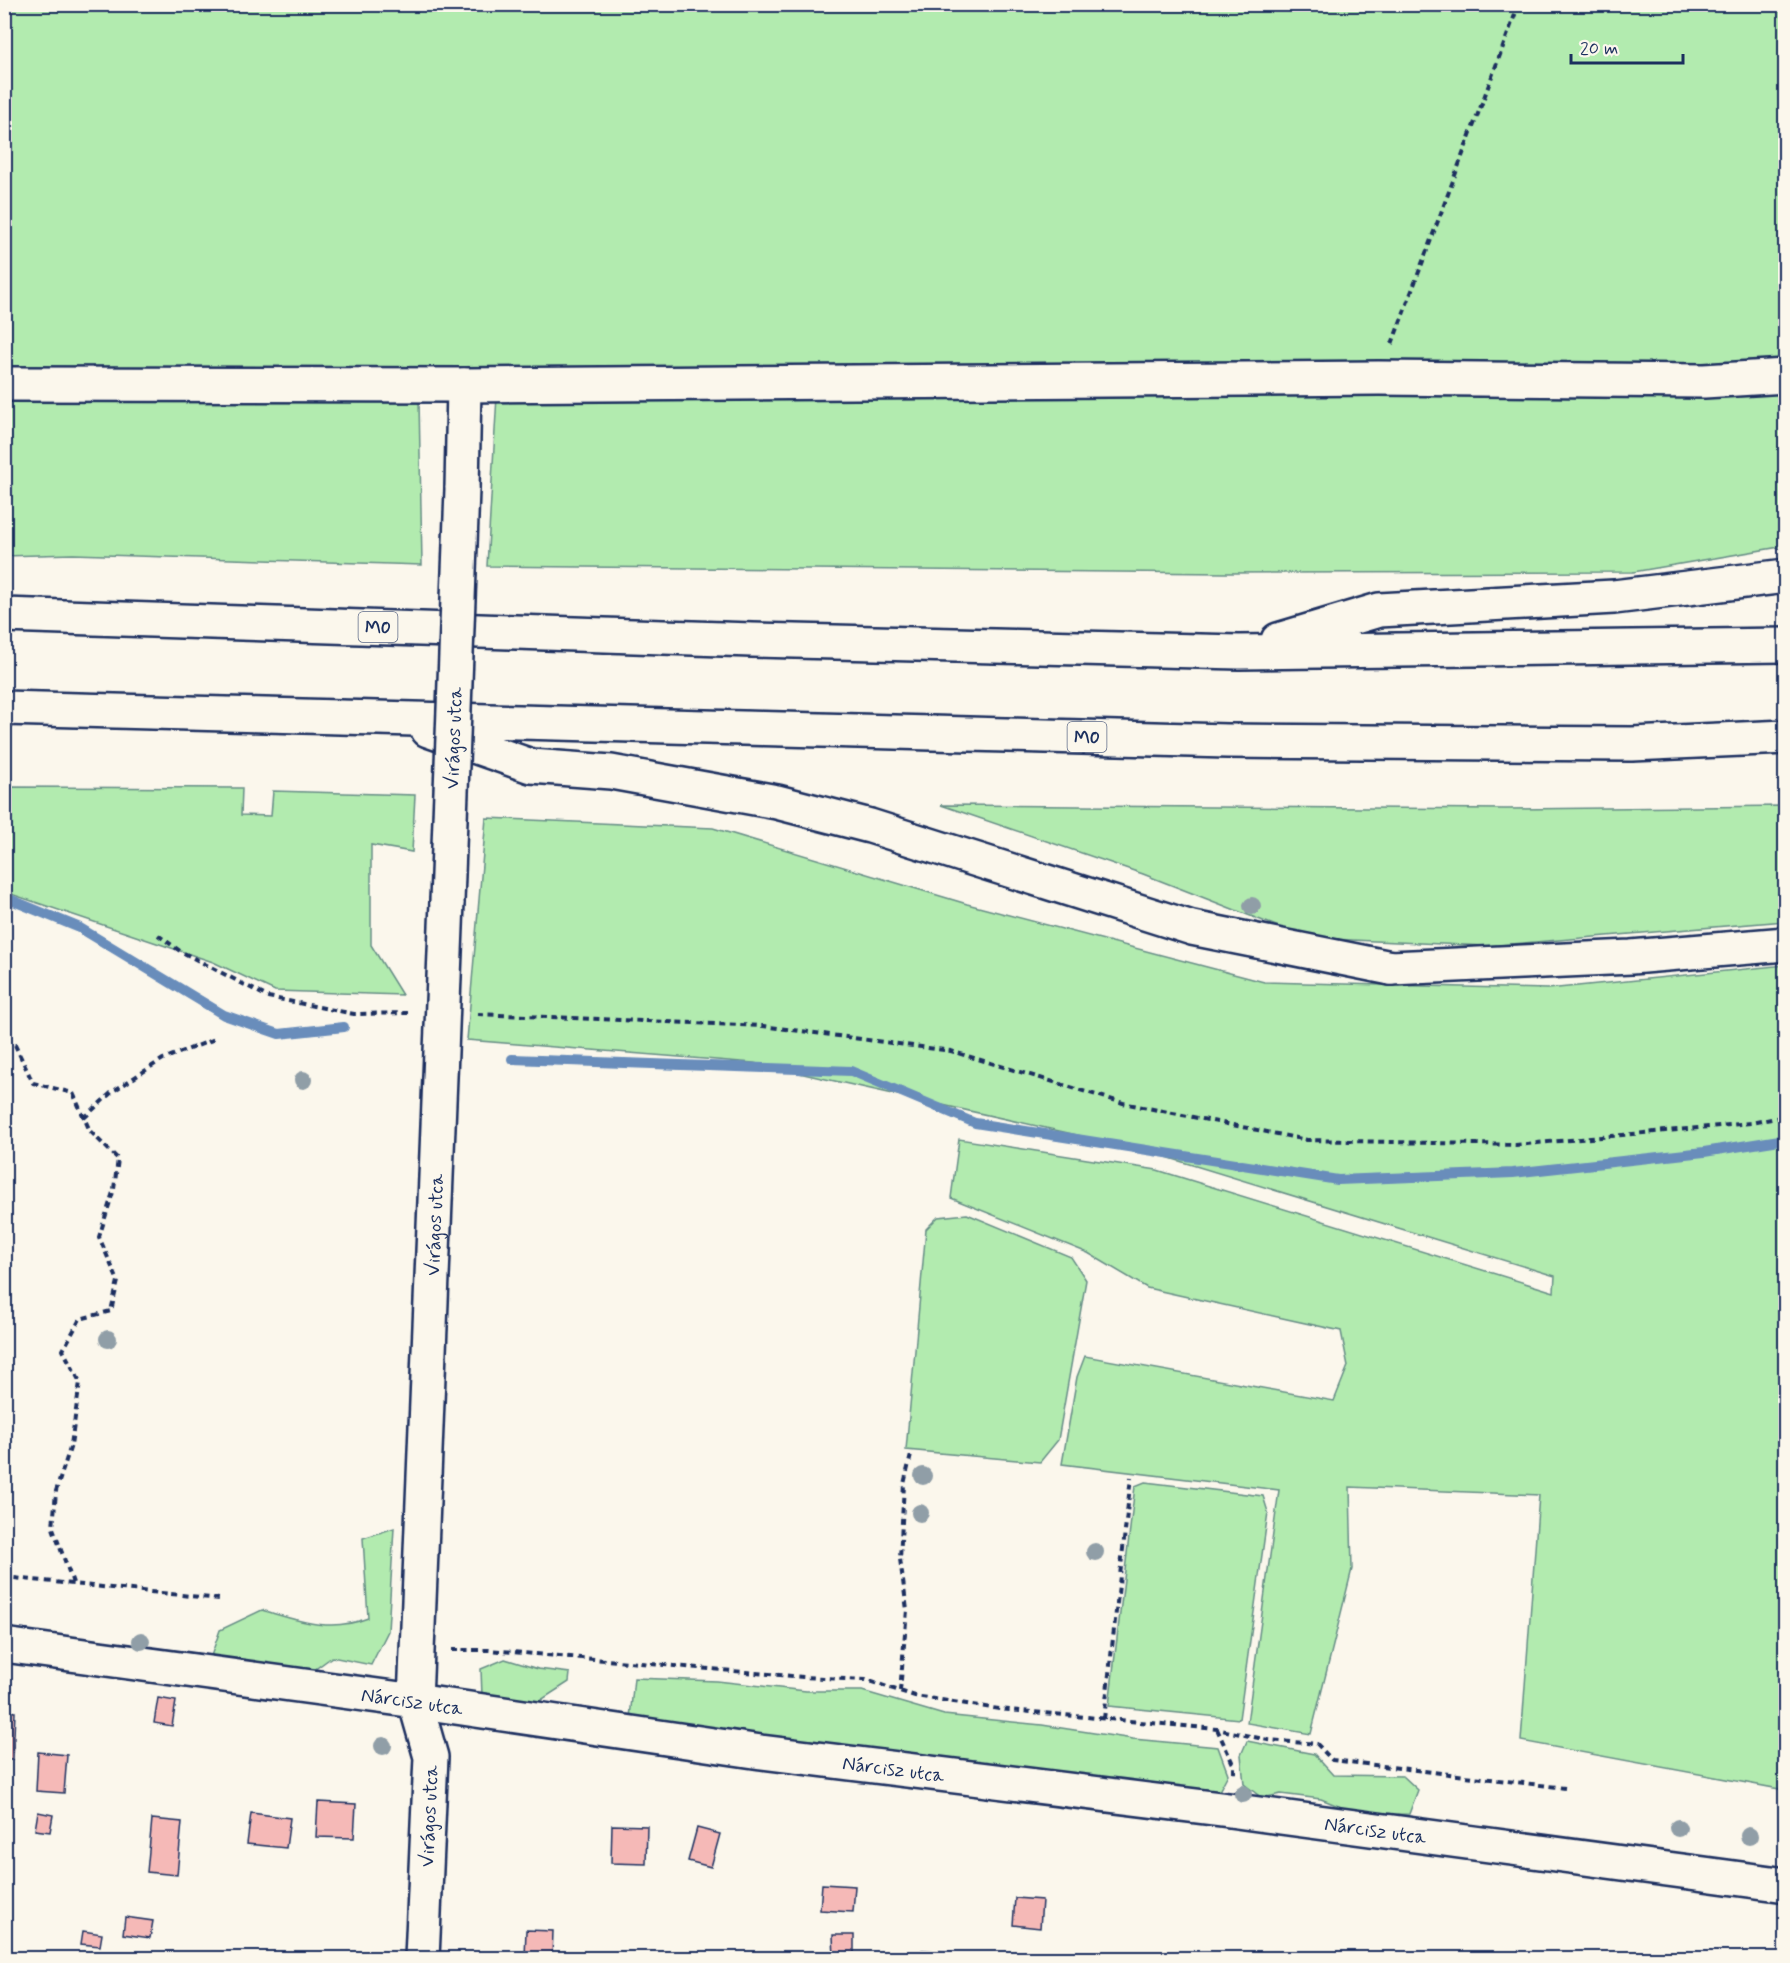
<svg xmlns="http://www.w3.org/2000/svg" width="1790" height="1963" font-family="Mynerve,sans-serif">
<rect width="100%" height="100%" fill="#fbf7ec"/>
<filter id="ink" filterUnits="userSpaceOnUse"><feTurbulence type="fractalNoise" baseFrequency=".0167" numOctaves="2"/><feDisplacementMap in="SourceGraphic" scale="12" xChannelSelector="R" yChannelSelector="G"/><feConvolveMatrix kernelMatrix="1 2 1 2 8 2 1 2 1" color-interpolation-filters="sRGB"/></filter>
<g filter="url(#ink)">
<path fill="#b2ebaf" stroke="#668d86" stroke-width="1.5" d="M4,5H1785V546L1633,572L1226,573L487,566L497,396L419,400L422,565L73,554L5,556Z
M4,787L242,788L241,815L271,816L273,791L415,795L412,852L371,845V945L402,995L275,991L213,962L5,892Z
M941,805L1506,809L1785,806V921L1487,946L1307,938L1143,874Z
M486,818L713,828L967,904L1264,982L1548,989L1785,965V1790L1521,1741L1539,1495L1350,1487L1352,1569L1311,1734L1247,1723L1279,1490L1062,1464L1077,1377L1085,1356L1334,1401L1348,1366L1341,1331L1147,1288L1088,1253L951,1198L959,1139L1157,1170L1554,1292L1555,1276L1140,1149L754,1063L467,1040Z
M967,1214L1071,1257L1086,1280L1058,1440L1040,1462L906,1450L926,1229L938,1217Z
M1145,1482L1263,1496L1268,1512L1239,1719L1109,1706L1135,1486Z
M394,1528L388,1631L371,1665L332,1657L314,1670L210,1659L220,1630L262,1610C300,1621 330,1633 368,1618L363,1538Z
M505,1659L538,1669L570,1673L569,1682L535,1704L482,1696L481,1669Z
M634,1678L717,1681L806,1691H862L944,1715L1042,1725L1133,1739L1218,1747L1228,1774L1217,1795L1106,1783L630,1718Z
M1247,1741L1314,1754L1333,1775L1403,1776L1418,1790L1409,1814L1361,1815L1321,1799L1281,1794L1262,1798L1244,1784L1241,1755Z"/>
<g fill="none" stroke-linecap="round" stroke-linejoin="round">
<path stroke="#698dbb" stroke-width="10" d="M4,897L80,928L224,1015L279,1034L344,1027
M512,1059L851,1071L975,1123L1338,1180L1513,1173L1704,1152L1786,1139"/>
</g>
<path fill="#f5b9b7" stroke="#1b2f5e" stroke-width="1.5" d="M158,1698L176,1701L172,1726L154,1723Z
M4,1711L15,1712L13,1760H4Z
M38,1752L67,1755L64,1793L36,1791Z
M318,1802L356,1804L354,1838L316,1837Z
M38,1812L53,1815L50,1832L35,1830Z
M251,1813L290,1818L286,1848L247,1844Z
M152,1819L182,1822L177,1875L147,1872Z
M612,1825L647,1826L646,1864L611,1863Z
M697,1828L720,1834L711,1867L688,1861Z
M822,1884L855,1886L853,1912L820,1910Z
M1015,1898L1042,1900L1040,1928L1013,1925Z
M125,1917L153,1921L150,1938L123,1934Z
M526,1930L553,1931L552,1958H525Z
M83,1931L102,1934L100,1946L81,1944Z
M833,1935H854V1958H834Z
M922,1950L952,1952V1958H922Z"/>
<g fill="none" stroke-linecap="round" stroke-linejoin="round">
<g stroke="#1b2f5e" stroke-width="38">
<g id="minor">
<path d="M4,384L464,385L1379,378L1704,381L1786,376"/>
<path d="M462,489L464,385"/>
<path d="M1391,968L1631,957L1786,944"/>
<path id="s1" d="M4,1645L415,1701L761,1752L1229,1810L1786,1885"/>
<path id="s2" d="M422,1958L431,1757L415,1701L447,902"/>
</g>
</g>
<g stroke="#1b2f5e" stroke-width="38">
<path id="highway" d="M4,615L752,640L1239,652L1786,645
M1278,640L1379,610L1614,597L1786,576
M4,708L1227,741L1632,744L1786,737
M428,730L531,766L611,772L777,802L870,826L1192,928L1391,968"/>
</g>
<path stroke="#1b2f5e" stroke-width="4" stroke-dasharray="6 4.5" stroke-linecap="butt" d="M1392,344L1519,4
M158,935L180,951L268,997L354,1014L408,1013
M478,1014L763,1026L951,1051L1123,1103L1307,1140L1516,1145L1751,1123L1786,1116
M4,1044L15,1045L33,1083L73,1093L90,1131L118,1159L114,1189L99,1237L118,1281L111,1311L80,1319L63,1350L80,1382L71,1445L56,1491L53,1528L73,1583
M84,1118L112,1092L163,1059L215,1039
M4,1577L220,1599
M452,1650H489L803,1677L866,1680L915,1696L999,1709L1217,1729L1268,1740L1317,1744L1332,1760L1565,1788
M900,1691L907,1610L900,1559L904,1484L911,1455
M1104,1719L1131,1477
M1217,1729L1234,1766V1774"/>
<use href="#minor" stroke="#fbf7ec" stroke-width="33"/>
<use href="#highway" stroke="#fbf7ec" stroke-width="33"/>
<g stroke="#1b2f5e" stroke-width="38" stroke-linecap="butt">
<g id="minor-bridge">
<path id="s3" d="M447,902L462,489"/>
</g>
</g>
<use href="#minor-bridge" stroke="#fbf7ec" stroke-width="33"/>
</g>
<g fill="#909ea7">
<circle cx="1252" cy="906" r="9"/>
<circle cx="303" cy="1080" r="9"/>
<circle cx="108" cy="1339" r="9"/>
<circle cx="923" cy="1476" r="9"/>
<circle cx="920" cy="1513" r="9"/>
<circle cx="1095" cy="1552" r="9"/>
<circle cx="141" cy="1641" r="9"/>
<circle cx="383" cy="1746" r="9"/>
<circle cx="1243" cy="1794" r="9"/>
<circle cx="1678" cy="1828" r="9"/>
<circle cx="1749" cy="1836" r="9"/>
</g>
</g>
<g text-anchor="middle" stroke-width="5" stroke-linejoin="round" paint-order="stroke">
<g fill="#fbf7ec" stroke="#5e6b89" stroke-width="1.5">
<rect x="358.5" y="612" width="39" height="30" rx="4.5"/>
<rect x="1067.5" y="722" width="39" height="30" rx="4.5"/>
</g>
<g font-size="18" font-weight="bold" fill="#1b2f5e">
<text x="378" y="633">M0</text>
<text x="1087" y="743">M0</text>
</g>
<g font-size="20" fill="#1b2f5e" stroke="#fbf7ec">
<text dy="7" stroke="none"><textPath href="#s3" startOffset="164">Virágos utca</textPath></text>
<text dy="7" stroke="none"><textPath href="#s2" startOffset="736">Virágos utca</textPath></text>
<text dy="7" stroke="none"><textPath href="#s1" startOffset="412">Nárcisz utca</textPath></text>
<text dy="7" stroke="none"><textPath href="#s1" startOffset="898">Nárcisz utca</textPath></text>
<text dy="7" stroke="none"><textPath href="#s2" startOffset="142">Virágos utca</textPath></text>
<text dy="7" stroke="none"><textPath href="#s1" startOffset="1384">Nárcisz utca</textPath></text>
</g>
</g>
<rect width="1790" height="1963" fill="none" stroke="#fbf7ec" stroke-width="24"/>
<rect x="12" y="12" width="1766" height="1939" fill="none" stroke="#1b2f5e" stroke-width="2" filter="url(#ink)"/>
<path d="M1571 54v9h112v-9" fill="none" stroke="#1b2f5e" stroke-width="3"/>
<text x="1580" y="54" font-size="18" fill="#1b2f5e" stroke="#fbf7ec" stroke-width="4.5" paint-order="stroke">20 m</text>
</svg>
